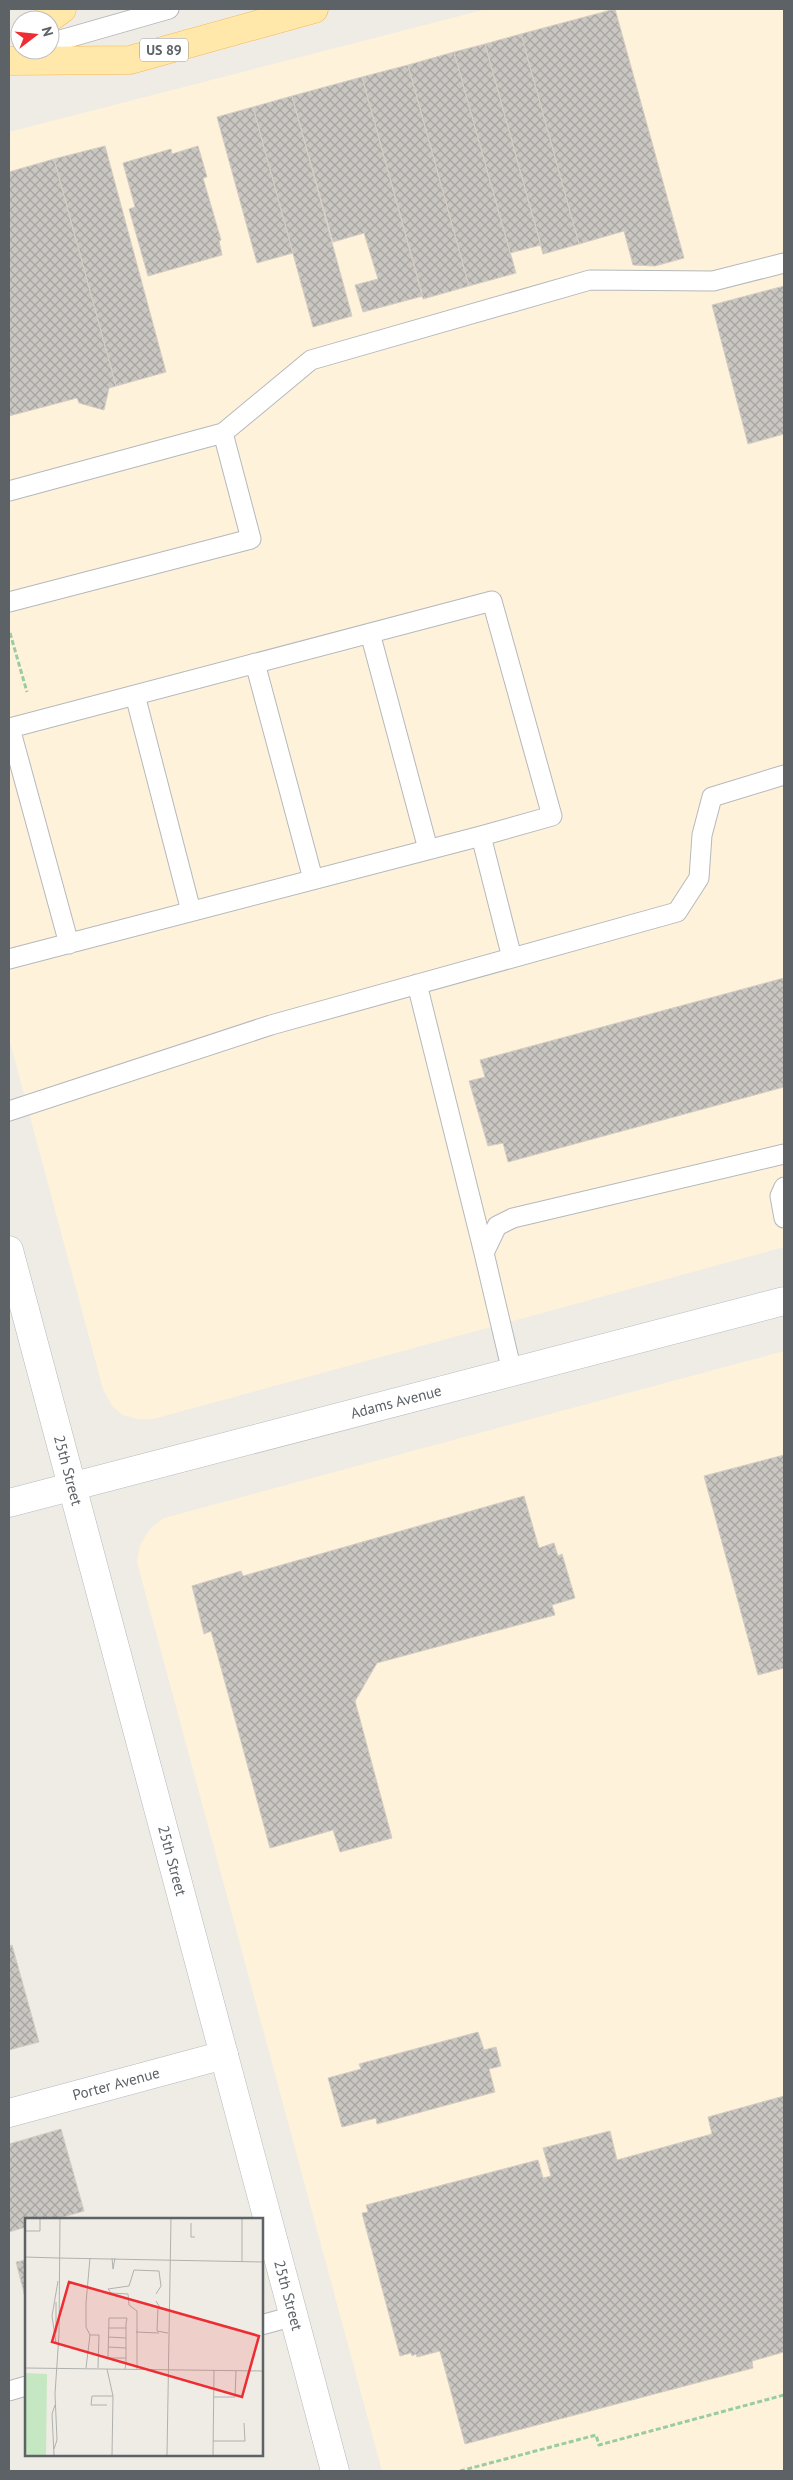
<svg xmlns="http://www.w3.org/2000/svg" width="793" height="2480" font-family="'PT Sans',sans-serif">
<defs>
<pattern id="building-cross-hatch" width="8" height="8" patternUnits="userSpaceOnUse" patternTransform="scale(1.25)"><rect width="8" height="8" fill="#cac7c2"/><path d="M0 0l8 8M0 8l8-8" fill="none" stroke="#a7a5a1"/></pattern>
</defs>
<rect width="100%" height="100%" fill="#efece5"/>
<path fill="#fff2da" d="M487,9H784V1247L153,1419H137L123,1415L112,1406L103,1389L9,1038V132Z
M784,1351V2471H382L137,1562L140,1545L150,1529L164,1518Z"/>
<path fill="url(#building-cross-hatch)" stroke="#d4cdc3" d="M615,9L684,258L655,266L633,265L624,231L579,244L521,34Z
M521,34L579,244L543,254L485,44Z
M485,44L541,245L510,253L454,52Z
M454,52L516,273L469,286L408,65Z
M408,65L469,286L423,299L362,77Z
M362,77L423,296L363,312L355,285L378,279L364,233L333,242L292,96Z
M292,96L352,316L313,327L253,107Z
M253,107L293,253L257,263L217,117Z
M105,146L166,372L116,386L54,159Z
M198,146L207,177L203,178L221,240L219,241L222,255L148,276L129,209L135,207L123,163L171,149L172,154Z
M54,159L116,386L109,388L104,410L79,403L77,398L9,416V172Z
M784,286V434L748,444L712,305Z
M784,978V1087L508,1162L503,1143L488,1146L469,1081L485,1077L480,1060Z
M784,1455V1668L758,1675L704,1476Z
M524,1496L539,1548L554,1543L558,1556L562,1554L575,1598L552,1605L555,1615L377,1663L355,1701L392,1838L340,1852L333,1830L270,1848L211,1631L204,1634L192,1586L241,1571L243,1576Z
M12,1945L39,2042L9,2050V1946Z
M478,2032L484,2050L496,2047L501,2066L489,2069L495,2092L377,2124L376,2118L342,2127L328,2078L361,2069L359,2064Z
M784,2096V2352L752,2361L753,2368L465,2444L440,2351L417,2357L416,2354L412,2356L411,2353L400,2356L362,2213L368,2212L366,2205L538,2160L543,2178L551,2176L543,2148L610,2131L617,2160L712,2134L708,2117Z
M61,2129L84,2211L56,2219H26V2227L9,2232V2144Z
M26,2260V2301L16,2262Z"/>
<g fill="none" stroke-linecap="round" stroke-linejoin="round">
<g stroke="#b5b8bc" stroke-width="21">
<path id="lane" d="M50,43L169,9
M223,433L311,360L590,280L713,281L784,263
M9,491L223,433L251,539L9,602
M370,633L428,849
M255,663L313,879
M135,695L191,911
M481,836L512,958
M9,959L481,836L552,816L492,601L10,728L69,944
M417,984L484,1253
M9,1111L271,1025L677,912L699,878L702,835L712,797L784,775
M784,1187L780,1196L784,1218
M512,1372L484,1253L497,1226L513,1218L784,1154
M261,2325L294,2316
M9,2391L26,2386"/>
</g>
<g stroke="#b5b8bc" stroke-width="29">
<g id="street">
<path id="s1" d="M9,1250L335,2471"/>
<path id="s2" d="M9,2113L224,2055"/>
</g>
</g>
<g stroke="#b6babf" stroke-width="29">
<g id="secondary">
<path id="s3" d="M9,1503L784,1301"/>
</g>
</g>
<g stroke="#f5b858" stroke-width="29">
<path id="primary" d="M47,20L62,9
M9,61L130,60L314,9"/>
</g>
<path stroke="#9acca4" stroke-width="3" stroke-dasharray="5 2.5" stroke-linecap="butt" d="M10,633L27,692
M460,2471L596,2435L599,2445L784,2395"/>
<use href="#lane" stroke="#fff" stroke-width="19"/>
<use href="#street" stroke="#fff" stroke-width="28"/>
<use href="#secondary" stroke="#fff" stroke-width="28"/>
<use href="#primary" stroke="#ffe8aa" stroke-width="28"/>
</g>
<g text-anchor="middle" stroke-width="4" stroke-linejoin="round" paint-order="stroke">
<rect fill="#fff" stroke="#8d9194" stroke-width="1" x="140" y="38.5" width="48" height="23" rx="4"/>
<g font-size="14" font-weight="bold" fill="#5c6266">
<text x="164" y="55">US 89</text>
</g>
<g font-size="15" fill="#5c6266" stroke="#fff">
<text dy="5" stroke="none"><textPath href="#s3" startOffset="400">Adams Avenue</textPath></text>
<text dy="5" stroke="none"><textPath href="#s1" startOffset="228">25th Street</textPath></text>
<text dy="5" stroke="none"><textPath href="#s1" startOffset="632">25th Street</textPath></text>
<text dy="5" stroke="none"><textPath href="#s2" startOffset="111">Porter Avenue</textPath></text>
<text dy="5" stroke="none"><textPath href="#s1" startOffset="1082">25th Street</textPath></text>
</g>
</g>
<g transform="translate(25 2218)">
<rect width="238" height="238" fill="#efece5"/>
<path d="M0,155L22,156L21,237H0Z" fill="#c5e7c1"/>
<path fill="none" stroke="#b0b1ae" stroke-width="1" d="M166,5V19H170M0,13H15V0M0,39L33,40M33,40L238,44M87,40L88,51L90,40M217,43V0M104,68L83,71L86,75L103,76L104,87L112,93V151M104,68L109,52L134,53L136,68L131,76M131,83L136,91L144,92M133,88L132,113L143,115M84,110H101M111,114L134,115M31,115V84M65,117L61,109V85L65,40M83,119L101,120M31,125L27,98L33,63M83,129L101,130M0,150L238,153M61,150L65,117H74L73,150M82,151L88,178L87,237M100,151L101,145V106L102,100H84L83,140H101M189,179H210L211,153M82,187H66L67,178H88M188,223H220L219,205M29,231L32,222L30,176L34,116L35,0M29,237L27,196L30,187M142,237L146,0M188,237L189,152"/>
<path fill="#ee2c32" fill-opacity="0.15" stroke="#ee2c32" stroke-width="2.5" d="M44,64L234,118L217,179L27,124Z"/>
<rect width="238" height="238" fill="none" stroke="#5c6266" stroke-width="2.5"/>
</g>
<rect width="793" height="2480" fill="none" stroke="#5c6266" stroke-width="20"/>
<g transform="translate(35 35) rotate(74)"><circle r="24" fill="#ffffff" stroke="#bec0c2"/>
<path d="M0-4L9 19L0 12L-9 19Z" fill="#ee2c32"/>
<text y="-8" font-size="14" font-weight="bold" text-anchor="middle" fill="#5c6266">N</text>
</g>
</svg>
